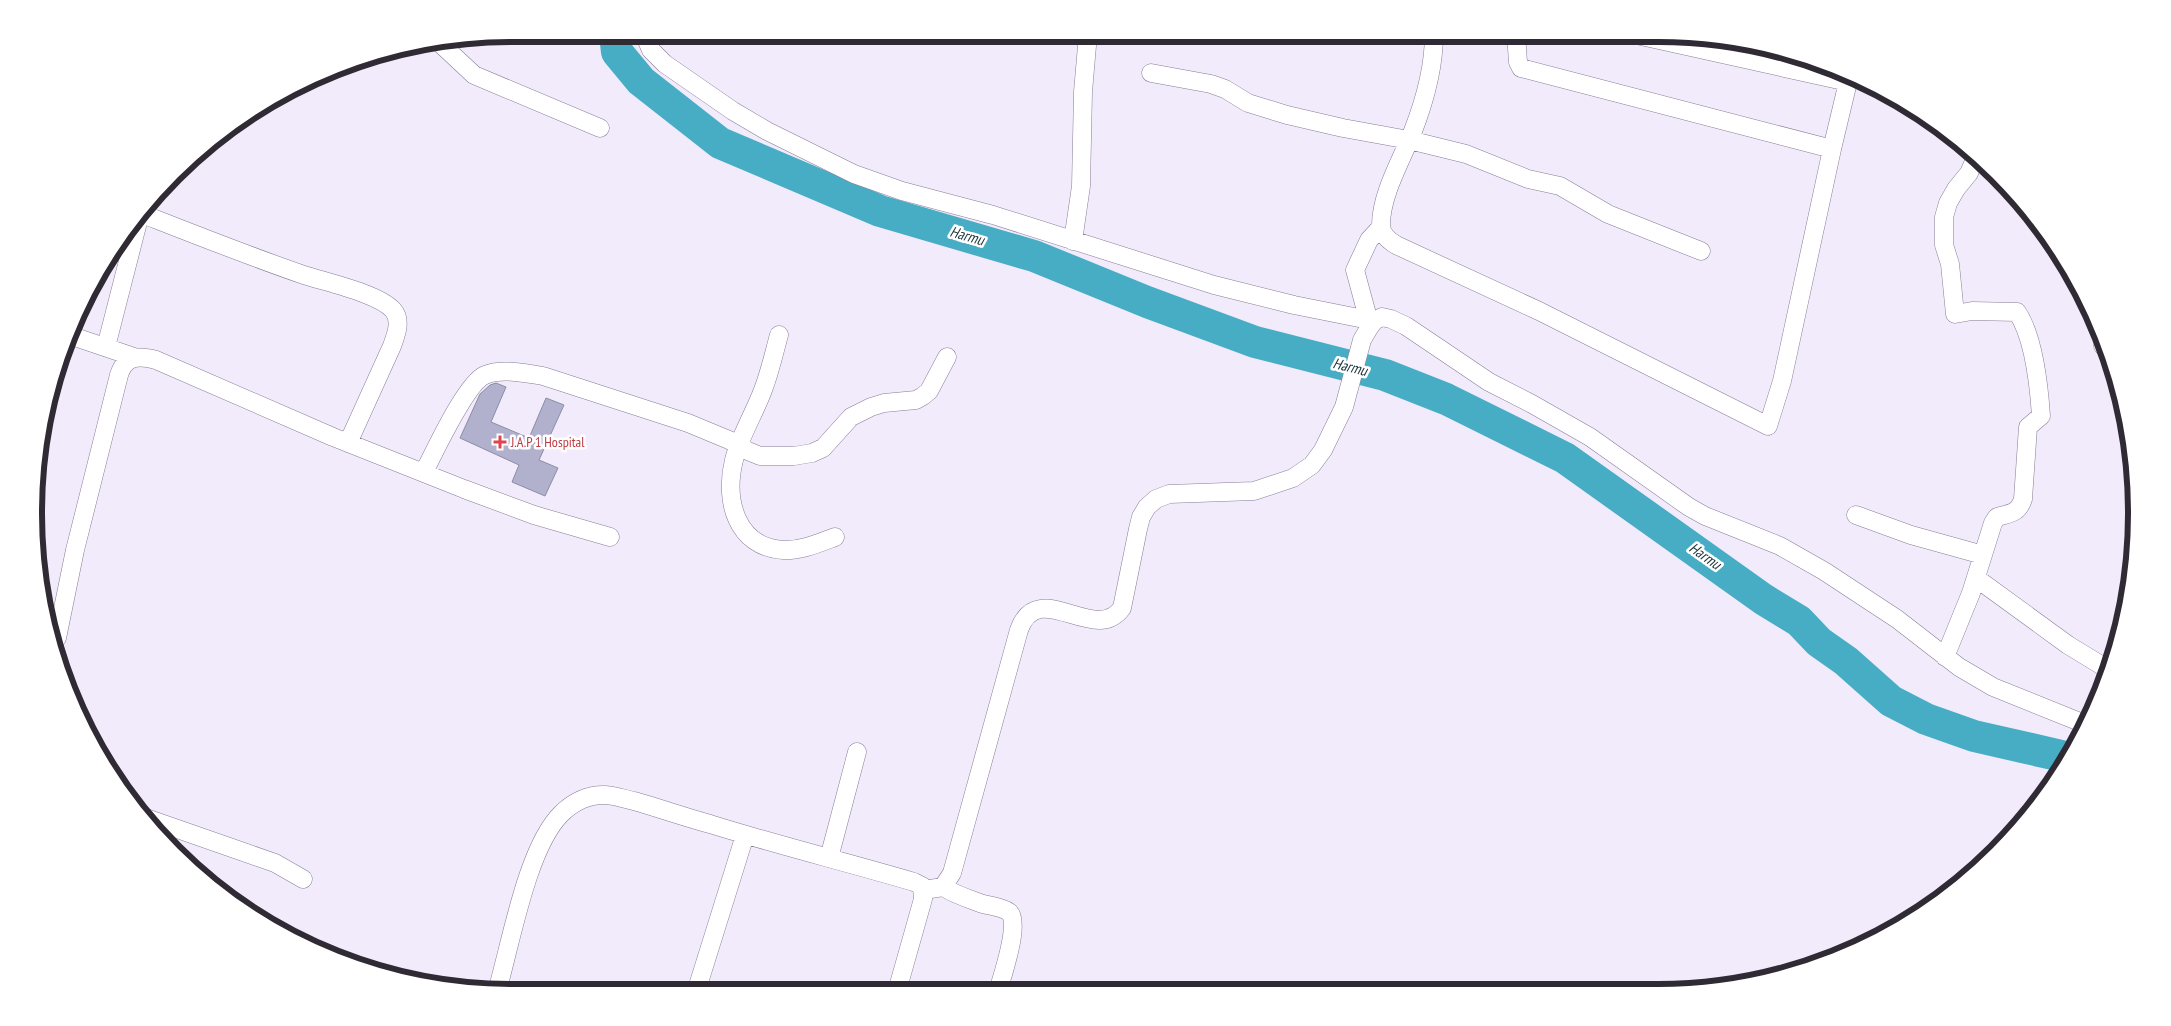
<svg xmlns="http://www.w3.org/2000/svg" width="2171" height="1026" font-family="'PT Sans Narrow',sans-serif">
<rect width="100%" height="100%" fill="#f2ebfb"/>
<g fill="none" stroke-linecap="round" stroke-linejoin="round">
<path stroke="#46adc5" stroke-width="32" d="M615,34L617,52L641,81L720,143L880,211L1034,256L1147,302L1255,342L1385,375L1446,399L1565,458L1763,599L1799,621L1819,642L1846,661L1891,701L1926,719L1974,736L2066,757"/>
</g>
<path fill="#b1b1cd" stroke="#8d8ca7" d="M496,383L506,387L491,422L529,438L546,398L564,405L539,460L558,468L545,496L512,482L519,465L460,438L480,394L490,385Z"/>
<g fill="none" stroke-linecap="round" stroke-linejoin="round">
<g stroke="#887d96" stroke-width="19">
<path id="minor" d="M644,34L651,50L665,64L733,111L767,131L854,174L902,191L993,215L1214,285L1294,305L1374,321
M1434,34C1434,67 1425,100 1413,131C1402,159 1381,194 1381,225C1381,234 1388,240 1396,245L1539,311L1768,426L1782,381L1832,149
M1516,34L1518,62L1521,68L1832,149L1848,82
M1632,34L1848,82L1850,75
M442,45L474,75L600,128
M1151,73L1211,84L1225,89L1248,103L1287,115L1343,128L1409,140L1466,154L1528,179L1560,186L1608,214L1701,251
M145,215C196,235 249,256 301,274C324,282 378,293 393,310C402,320 396,335 392,346L348,443
M1073,241L1081,186L1083,92L1088,34
M1368,318L1355,270L1369,240L1381,227
M69,335L134,357
M779,335C774,353 770,372 763,390C754,414 740,436 734,460C724,500 736,547 783,550C801,551 819,543 835,537
M2103,346L2104,339
M106,347L138,222
M424,472C435,451 466,383 485,375C501,368 526,373 543,376L688,423L729,440L748,451L760,456H794L812,453L823,448L851,417L871,407L884,403L916,400L923,396L929,391L947,357
M1856,515L1911,535L1983,555
M1976,578L2068,645L2109,670
M57,638L75,550L119,375C125,356 138,355 156,360L333,437L464,489L534,515L610,537
M1945,657L1971,593L1993,523L1997,517C2010,513 2018,514 2023,499L2028,427L2041,416C2039,386 2034,337 2017,312L1972,311L1955,314L1950,264L1944,245V217L1948,203L1956,189L1969,173L1976,157
M146,818L275,863L303,879
M829,858L857,752
M943,887C956,895 969,899 983,904C991,906 1002,907 1009,912C1021,921 1002,977 998,991
M924,890L943,887L952,873L1019,630C1038,576 1095,646 1122,608L1138,529L1141,517L1147,507L1156,499L1169,494L1254,491L1293,478L1312,465L1323,450L1344,407L1362,340L1369,328L1374,321L1382,317L1391,319L1406,326L1489,382L1532,404L1590,437L1689,507L1705,516L1780,546L1824,571L1897,619L1959,667L1993,687L2085,724
M497,991C511,943 527,848 561,814C573,802 587,795 604,795C614,795 624,799 634,801C659,808 684,817 710,824C777,845 846,862 914,882L922,886L923,899L897,991
M696,992L745,835"/>
</g>
<use href="#minor" stroke="#fff" stroke-width="18"/>
</g>
<path fill="#e0444e" stroke="#fff" stroke-width="2" d="M497.5 434.5h5v5h5v5h-5v5h-5v-5h-5v-5h5z"/>
<g text-anchor="middle" stroke-width="5" stroke-linejoin="round" paint-order="stroke">
<g font-size="14" fill="#be3a42" stroke="#fff" text-anchor="start">
<text x="511" y="447">J.A.P 1 Hospital</text>
</g>
<g font-size="15" font-style="italic" fill="#1c3339" stroke="#fff">
<text transform="translate(967 236) rotate(16)" y="5">Harmu</text>
<text transform="translate(1350 367) rotate(14)" y="5">Harmu</text>
<text transform="translate(1705 556) rotate(35)" y="5">Harmu</text>
</g>
</g>
<path d="M0 0H2171V1026H0ZM512 42H1658A470 470 0 0 1 2128 512V514A470 470 0 0 1 1658 984H512A470 470 0 0 1 42 514V512A470 470 0 0 1 512 42Z" fill="#fff" fill-rule="evenodd"/>
<path fill="none" stroke="#2f2a34" stroke-width="6" d="M512 42H1658A470 470 0 0 1 2128 512V514A470 470 0 0 1 1658 984H512A470 470 0 0 1 42 514V512A470 470 0 0 1 512 42Z"/>
</svg>
